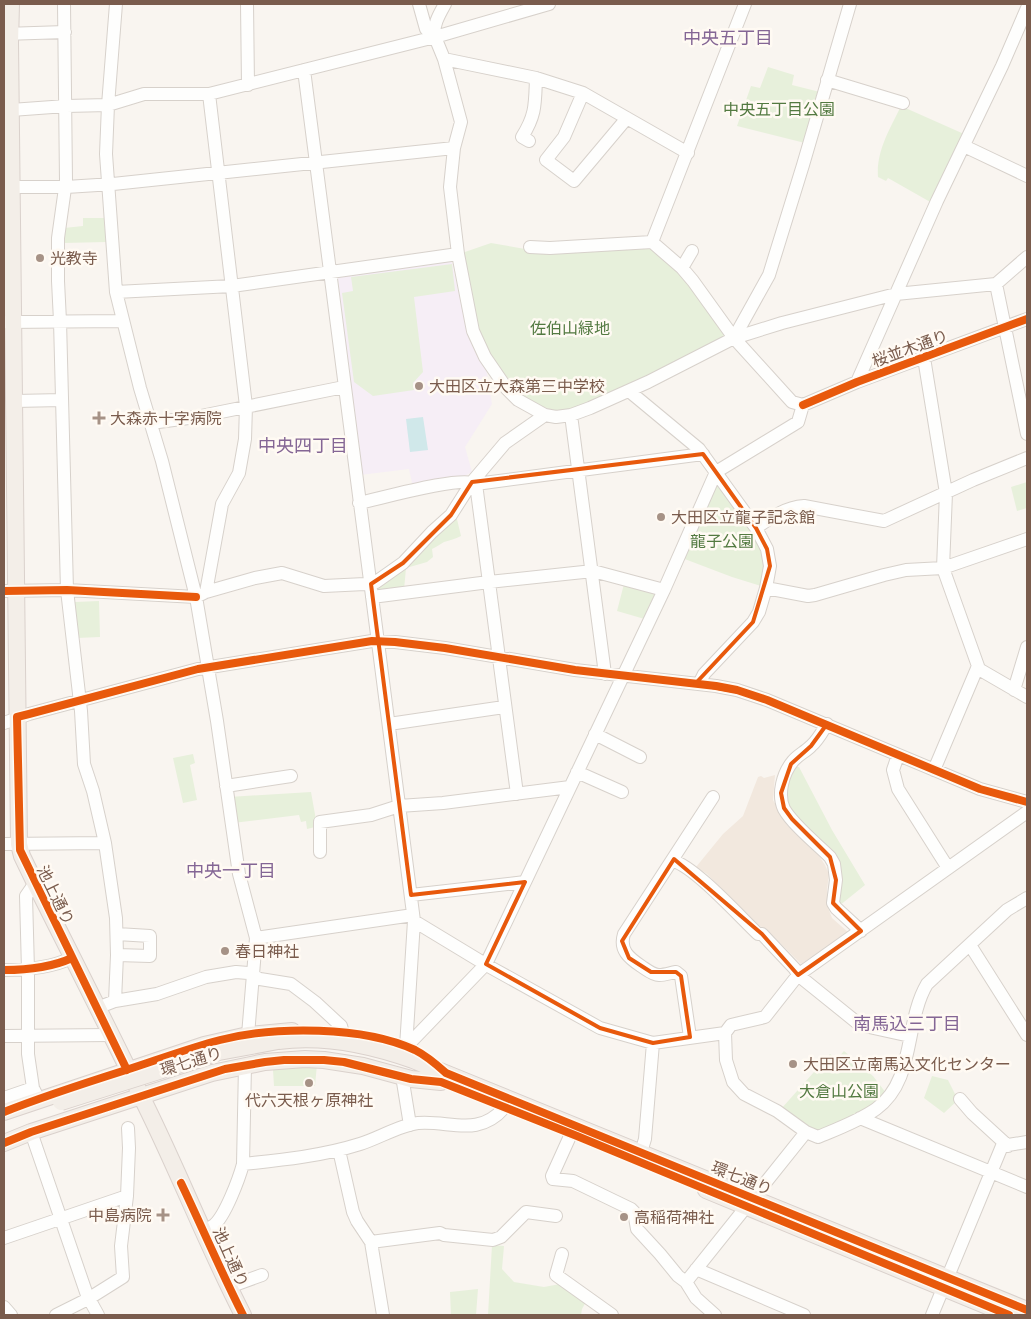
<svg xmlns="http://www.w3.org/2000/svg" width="1031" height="1319" font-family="'Space Grotesk','Noto Sans JP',sans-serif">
<rect width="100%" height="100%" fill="#f9f5f0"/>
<path fill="#f2e8de" d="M775,775L773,800L787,825L818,854L825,865L829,874L827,890V905L832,918L849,933L801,964L768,931L757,924L707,874L696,867L723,834L743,816L758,777L761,776L764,778Z"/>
<path fill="#f6eef6" d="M451,259L467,330L486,368L492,404L465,447L472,472L461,478L413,487L409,469L360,475L338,277Z"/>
<path fill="#e7f0db" d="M768,67L794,75L792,85L820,92L805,143L737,126L751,86L760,88Z
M901,106L964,134L932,203L888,178L886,181L878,177C876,151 890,129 901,106Z
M83,218H104L106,242L63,243L64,228L83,226Z
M491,243L525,249L648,244L680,269L730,338L571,415C555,411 541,407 526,400L476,339L462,253Z
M452,264L455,291L414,297L423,372L413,383L414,390L373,396L354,382L342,293L353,291L351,277Z
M1027,482V508L1017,511L1011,487Z
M716,483C730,502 763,539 766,562C766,570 763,578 761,586L732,577L682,558Z
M456,515L461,536C455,539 450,540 444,542C440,544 437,547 432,549L433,557L427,562L406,568L404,590L375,595L374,588Z
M624,584L659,593L648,620L617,611Z
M99,601L100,637L77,638L75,602Z
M193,754L195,763L190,765L197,800L183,803L173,758Z
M794,767H799L832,830L865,885L839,906L840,877L789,807L785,790Z
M311,792L316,820L315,827L307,829L306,821L301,822L299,815L233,823L229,797Z
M844,1051L873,1076L886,1093L874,1107L818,1136L781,1109L830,1054L837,1059Z
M317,1064L315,1086H274L273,1070Z
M932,1076L948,1080L958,1100L944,1113L924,1098Z
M492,1245L504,1246L502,1269L514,1282L544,1287L560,1284L587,1300L582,1309L581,1315H488Z
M478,1289L476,1315H451L450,1292Z"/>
<path fill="#d0e8ea" d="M423,417L428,450L410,452L406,419Z"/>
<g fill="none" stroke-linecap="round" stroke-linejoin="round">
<g stroke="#d7d1cb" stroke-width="14">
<path id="minor" d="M64,4L66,181L58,238V281L60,321L67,590L81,711L84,764L93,791L105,843L116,918L117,955L115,1001
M116,4L108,105L106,154L116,292L140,388L162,461L196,597L217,721L239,874L256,938L248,1035
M247,4L248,85
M419,4L426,29L435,37L444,59L461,122L454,148L450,187L458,254L473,331L485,357L507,389L518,400L545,415L556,417L571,415L590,408L648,382L734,338L782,323L896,294L996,284L1027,257
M4,34L65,32
M435,37C432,26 440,13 445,4
M444,59L536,78L583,93L688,153
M304,70L414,921L406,1047L486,964L664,590L716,472L798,422L803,405
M827,80L903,103
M583,93L564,137L546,160L574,181L627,118
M11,110L66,106L108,105L144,94H209L435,37L549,4
M529,141L522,137C536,115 535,104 536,78
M964,146L1027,176
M4,187H66L113,184L454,148
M652,242L745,4
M530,247L550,248L652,242L682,268L693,281L734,338L792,402L803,405
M682,268L692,251
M996,284L1027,434
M116,292L232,286L458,254
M4,322L123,321
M734,338L769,275L803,165L850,4
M924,358L946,493L943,568L978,666L934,770
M857,382L937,201L1002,66L1027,8
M629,391L699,449L756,528L767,549L770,566L766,588L759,612L753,622L704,674L699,684
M15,401L62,400
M803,405L857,382L1027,319
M571,415L605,674
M151,423L196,417L344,387
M476,484L517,794
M359,503C379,499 462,475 476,484L703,454
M756,528C770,518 786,507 804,506L884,521L973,480L1027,458
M766,588L808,596L815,595L884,575L906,570L943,568L1027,539
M4,591L67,590L196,597L206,592L255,578L282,573L324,586L365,584L376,582L403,563L432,532L451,515L472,482L505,443L545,415
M206,592L222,504L239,473L245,439L246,406L209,94
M372,597L489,582L593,571L664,590
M977,668L1027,697
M1014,690L1027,647
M4,723L29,714L198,669L372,641L395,642L445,648L575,670L716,686L737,690L767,700L980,789L1027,802
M389,724L504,707
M827,724C822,732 818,740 811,746C805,752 798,755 793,761C783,773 777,794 784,809C793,825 817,844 830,857L834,864L836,880L833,903L836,908L861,931
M595,734L640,757
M898,755L893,770L898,789L948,868
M577,772L622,792
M226,786L291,776
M4,844L105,843
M320,852V822L371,815L399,806L443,803L570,787
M673,861C694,866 740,917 758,934H762L795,969L798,975L860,1025L910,1036
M411,895L525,882
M414,921L490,967L600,1028L653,1043L725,1033L731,1025L765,1017L798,975L1027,812
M117,934L150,936V956L117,955
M256,938L413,915
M970,945L1027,1035
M4,970C27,970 50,968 72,958
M97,1008L115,1001L157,994L206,977L236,972L248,973L260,979L291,984L315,1002L341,1026L343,1033
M725,1033L726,1060L733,1082L744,1094L777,1111L806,1132
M4,1036L111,1035
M690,1037L681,976L676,972C670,973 665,975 659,975C653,975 647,970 641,966C629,958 619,950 624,934L713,797
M402,1076L410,1125
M33,1088L28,1054V970L26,896L35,883
M4,1098L33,1088L36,1094
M960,1099L972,1113L1008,1146
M860,1118L1027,1187
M31,1132L87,1295L98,1315
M571,1134L552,1176L553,1179L573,1181L631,1209L634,1212L637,1229L660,1254L678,1276L686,1282L696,1298L715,1315
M339,1150L353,1212L357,1221L371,1242L383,1315
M641,1152L645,1139L653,1043
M243,1164C282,1160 322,1156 360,1144C377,1139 400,1125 418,1123C449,1120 478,1138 504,1108
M204,1231C207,1229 211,1227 214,1225C225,1216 239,1179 243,1164L245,1065
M4,1238L127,1196L129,1148L128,1128
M371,1242L440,1233L444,1235L493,1240L501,1237L526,1212L556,1216
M562,1254L556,1275L612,1315
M696,1269L804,1315
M686,1282L806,1132L818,1137C837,1129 859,1121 876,1109C916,1080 904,1023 927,984L1007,910L1027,898
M229,1287L262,1275
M4,1307L11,1315
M56,1315L88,1299L123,1277L121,1246L127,1196
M932,1315L1002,1146L1027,1142"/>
</g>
<g stroke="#dad1cc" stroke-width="18">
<path id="major" d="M11,4L10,43L19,844L22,856L35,883C72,957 110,1031 146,1106C180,1175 208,1247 243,1315
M278,1041C323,1035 371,1045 413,1060L1027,1310
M4,1112L204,1045L248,1035L292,1031
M4,1143L31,1132L212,1073L265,1062L305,1059L324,1060L363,1066L411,1079L441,1082
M706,1190L1009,1315"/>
</g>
<use href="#minor" stroke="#fefefd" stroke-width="12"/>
<use href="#major" stroke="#f3eee8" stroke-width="16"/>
<g stroke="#dad1cc" stroke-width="18" stroke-linecap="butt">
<path id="major-bridge" d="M61,1102L219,1052L278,1041"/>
</g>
<use href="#major-bridge" stroke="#f3eee8" stroke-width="16"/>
<g stroke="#fffaf3" stroke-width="11">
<path id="cycleway" d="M803,405L857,382L1027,319
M4,591L67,590L196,597
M4,970C27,970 50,968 72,958
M127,1070L20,850L17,717L29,714L198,669L372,641L395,642L445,648L575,670L716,686L737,690L767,700L980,789L1027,802
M4,1112C44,1096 85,1083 126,1070C157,1060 189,1048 220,1040C276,1026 363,1026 415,1050C427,1056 436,1064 446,1073L1027,1310
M4,1143L31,1132L225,1069L265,1062L284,1060H324L344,1062L411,1079L441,1082L577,1136L1009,1315
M181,1183C202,1227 221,1272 243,1315"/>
</g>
<use href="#cycleway" stroke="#e8590c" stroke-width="8"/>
</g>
<path fill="none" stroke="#e8590c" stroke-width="4" stroke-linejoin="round" d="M703,454L756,528L767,549L770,566L753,622L695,684L746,693L827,724L811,746L791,764L781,793L784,808L792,819L830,857L836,880L833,903L861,931L798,975L762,934L674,859L622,941L629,958L651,972H676L681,976L690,1037L653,1043L600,1028L486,964L525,882L411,895L371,584L403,563L451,515L472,482Z"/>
<g fill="#a69286" stroke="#fffaf3" stroke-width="2">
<circle cx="40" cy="258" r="5"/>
<circle cx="419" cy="386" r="5"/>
<path d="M96.5 410.5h5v5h5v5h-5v5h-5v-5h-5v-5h5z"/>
<circle cx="661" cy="517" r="5"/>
<circle cx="225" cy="951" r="5"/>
<circle cx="793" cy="1064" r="5"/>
<circle cx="309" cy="1083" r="5"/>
<path d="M160.5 1207.5h5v5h5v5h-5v5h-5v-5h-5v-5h5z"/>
<circle cx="624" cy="1217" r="5"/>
</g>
<g text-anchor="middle" stroke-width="5" stroke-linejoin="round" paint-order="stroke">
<g font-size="16" fill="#537a41" stroke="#fffaf3">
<text x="779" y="115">中央五丁目公園</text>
<text x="570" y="334">佐伯山緑地</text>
<text x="722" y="547">龍子公園</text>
<text x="839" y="1097">大倉山公園</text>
</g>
<g font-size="16" fill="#7a5c4d" stroke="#fffaf3" text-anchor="start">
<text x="50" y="264">光教寺</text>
<text x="429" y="392">大田区立大森第三中学校</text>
<text x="110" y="424">大森赤十字病院</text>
<text x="671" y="523">大田区立龍子記念館</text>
<text x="235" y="957">春日神社</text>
<text x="803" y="1070">大田区立南馬込文化センター</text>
<text x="309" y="1106" text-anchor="middle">代六天根ヶ原神社</text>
<text x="152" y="1221" text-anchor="end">中島病院</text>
<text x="634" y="1223">高稲荷神社</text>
</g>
<g font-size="16" fill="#7a5c4d" stroke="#fffaf3">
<text transform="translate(910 348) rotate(-20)" y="6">桜並木通り</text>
<text transform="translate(56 895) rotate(64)" y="6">池上通り</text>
<text transform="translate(191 1061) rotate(-17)" y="6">環七通り</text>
<text transform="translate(742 1178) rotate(22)" y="6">環七通り</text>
<text transform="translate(231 1257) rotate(66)" y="6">池上通り</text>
</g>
<g font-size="18" fill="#846695" stroke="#fffaf3">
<text x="728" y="44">中央五丁目</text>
<text x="303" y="452">中央四丁目</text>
<text x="231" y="877">中央一丁目</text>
<text x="907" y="1030">南馬込三丁目</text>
</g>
</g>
<rect width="1031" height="1319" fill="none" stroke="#7a5c4d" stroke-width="10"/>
</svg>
